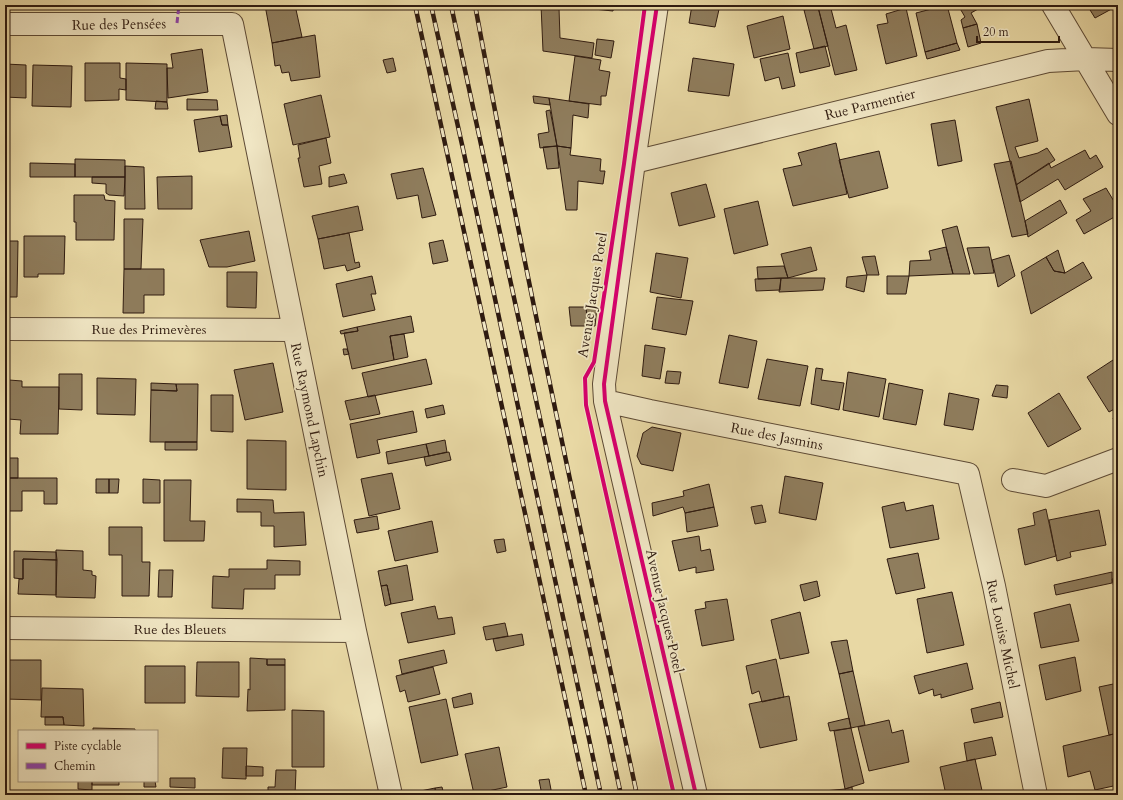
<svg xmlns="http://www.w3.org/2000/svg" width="1123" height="800" font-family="Cardo,serif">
<rect width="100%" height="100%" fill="#e8d8a4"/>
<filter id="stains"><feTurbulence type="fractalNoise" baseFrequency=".005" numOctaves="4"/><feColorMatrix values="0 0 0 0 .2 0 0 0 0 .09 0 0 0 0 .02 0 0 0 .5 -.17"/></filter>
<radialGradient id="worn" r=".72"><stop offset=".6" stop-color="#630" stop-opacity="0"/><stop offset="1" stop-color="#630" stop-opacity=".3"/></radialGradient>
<path fill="#8f7d5d" stroke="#2f1b10" d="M265,5H295L302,37L272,43Z
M541,5L559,8L560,38L594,43L592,58L543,51Z
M594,5H614L613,11L594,9Z
M692,5H720L715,27L689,23Z
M830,5L836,28L846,25L857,70L835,75L818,7Z
M947,5L957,43L925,52L916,13Z
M958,5H985L971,13L977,24L963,28L961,20L965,17Z
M1087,5H1116L1117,6L1095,18Z
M818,7L828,46L814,49L804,10Z
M906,8L917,56L886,64L877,25L888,23L886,14Z
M783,16L790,49L754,58L747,26Z
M977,24L981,43L968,47L963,28Z
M315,35L320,77L291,81L289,72L282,73L280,65L275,66L272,43Z
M597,39L614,41L611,58L595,55Z
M957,43L960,50L927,59L925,52Z
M825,46L830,66L800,73L796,53Z
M202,49L208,92L168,98L167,68H173L171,54Z
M788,53L795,86L782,89L779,77L765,81L760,59Z
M575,56L601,60L599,70L610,72L606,96H601V105L569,101Z
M393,58L396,71L387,73L383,60Z
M693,58L734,64L729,96L688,91Z
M85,63H120V78L126,79V90L119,89V100L85,101Z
M126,63L167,64V102L126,100Z
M5,64L26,65V98L5,97Z
M33,65L72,66L71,107L32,106Z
M321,95L330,137L293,145L284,104Z
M533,96L549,98L550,105L534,103Z
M549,98L589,104L588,118L573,115L571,148L557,146Z
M187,99L217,100L218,110H187Z
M1029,99L1038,141L1015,147L1019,158L1038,153L1047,148L1055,160L1016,185L996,107Z
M156,101L167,102L168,109H155Z
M550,110L557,146L540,148L538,134L549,132L546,111Z
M227,115L228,125H222L220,116Z
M220,116L222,125H228L232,147L199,152L194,120Z
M955,120L962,161L938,166L931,124Z
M326,138L331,163L319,166L322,184L304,187L298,158H300L298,145Z
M836,143L847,194L793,206L783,169L802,165L798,153Z
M557,146L571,148L570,155L601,159L600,171H605L603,184L578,181L577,210H566Z
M557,146L559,168L547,169L543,147Z
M1085,150L1090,159L1096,155L1103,167L1065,190L1058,179L1020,202L1016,185L1049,163L1051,168Z
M879,151L888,188L849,198L839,160Z
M75,159L125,160V177H75Z
M1011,161L1028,234L1012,237L994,164Z
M30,163L75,164V177H30Z
M125,166L144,167L145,209H125Z
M423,168L436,215L422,218L418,195L397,199L391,174Z
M344,174L347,183L329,187V177Z
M192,176V209H158L157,177Z
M92,177H125L124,196L109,195L106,193V184L92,183Z
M706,184L715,217L679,226L671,193Z
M1106,188L1118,208V215L1084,234L1076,220L1091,211L1083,199Z
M74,195H104L105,200L115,201L114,240H76V222H74Z
M1060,200L1067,213L1028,237L1025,221Z
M758,201L768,245L734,254L724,209Z
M358,206L363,230L318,239L312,216Z
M124,219H143L141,269H124Z
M957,226L970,274H953L942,230Z
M249,231L255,261L227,267H209L200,240Z
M349,233L355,263L359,262L360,267L347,271L345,265L324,269L318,239Z
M24,236H65L64,274H38V277H24Z
M443,240L448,261L433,264L429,243Z
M5,241H18L17,297H5Z
M811,247L817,270L788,278L781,254Z
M946,247L953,274L909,276L910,261L931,260L929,251Z
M989,247L994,273L974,274L967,248Z
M1058,250L1065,273L1054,271L1046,257Z
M656,253L688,258L681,298L650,292Z
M1009,255L1015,276L998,287L992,260Z
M875,256L879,275H867L862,257Z
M1046,257L1054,271L1065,273L1083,262L1092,278L1031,314L1021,272Z
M784,266L788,278L758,279L757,267Z
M124,269H164V295H144V313H123Z
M227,272H257L256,308L227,307Z
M867,275L864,292L846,287L847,277Z
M372,276L376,294H371L375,310L343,317L336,284Z
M887,276H909L906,294H887Z
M781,278L780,290L756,291L755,279Z
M781,278H825L823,290L779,292Z
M657,297L693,301L686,335L652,329Z
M569,307H586L588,326H571Z
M586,307H597L595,326H588Z
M411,316L414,332L390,336L394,360L352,369L344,333L358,331L357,327Z
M357,327L358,331L341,334L340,331Z
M404,334L408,357L394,360L390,336Z
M729,335L757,341L748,388L719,383Z
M5,344H9V382H5Z
M645,345L665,348L660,379L642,376Z
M343,349H347L349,354L344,355Z
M426,359L432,384L368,397L362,373Z
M767,359L808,366L800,406L758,399Z
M1113,360L1118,369V407L1109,412L1087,377Z
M273,363L283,412L245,420L234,370Z
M816,368L823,369L821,380L844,383L839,410L811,404Z
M667,371L681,372L679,384L665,383Z
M848,372L886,379L879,417L843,410Z
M59,374H82V410L59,409Z
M97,378L136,379L135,415L97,414Z
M9,380L22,381V387H59L58,434H20L21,420L8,419Z
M151,383L176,384L177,391L151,390Z
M889,383L923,390L916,425L883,419Z
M176,384H198L197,442H150L151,390L177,391Z
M996,385L1008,386L1007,398L992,396Z
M949,393L979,399L973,430L944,425Z
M1059,393L1081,429L1048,447L1028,413Z
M211,395H233V432L211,431Z
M375,395L380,414L350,420L345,401Z
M443,405L445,414L427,418L425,409Z
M413,411L417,432L377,440L380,453L357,458L350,424Z
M1118,415V432L1113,418Z
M652,427L681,433L673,471L641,464L637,456L643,433Z
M5,430H8L7,461H5Z
M247,440L286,441V490L247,489Z
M445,440L447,452L429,456L426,444Z
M165,442H197V450H165Z
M426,444L429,456L388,464L386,452Z
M449,452L451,460L426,466L424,457Z
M7,458H18V478H7Z
M392,473L400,509L369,516L361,479Z
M785,476L823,483L816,520L779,513Z
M7,478H57V504H44V491H22V511H7Z
M96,479H109V493H96Z
M109,479H119L118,493H109Z
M143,479L160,480V503H143Z
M164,480H191L190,521H205L204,541H164Z
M709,484L714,507L685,513L683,507L653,516L652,503L684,496L683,491Z
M237,499L273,500L274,513L304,512L306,545L274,547V526H261V512H237Z
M904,502L906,511L933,505L939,539L890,548L882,507Z
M762,505L766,522L755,524L751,507Z
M714,507L718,526L687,532L685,513Z
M1046,509L1056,556L1025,565L1018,529L1035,525L1033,513Z
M1099,510L1106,545L1070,552L1071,557L1057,561L1049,520Z
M377,516L379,529L357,533L354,520Z
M432,521L438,552L395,561L388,531Z
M109,527H142V562H150L149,596H122V555H109Z
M699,536L701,551L710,549L714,570L696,573V567L679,571L672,541Z
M504,539L506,551L497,553L494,540Z
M56,550L83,551V570L92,571V575L96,576L95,598L56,597Z
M14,551L56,552L57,560L23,559V579L14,578Z
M918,553L925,588L896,594L887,559Z
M23,559L57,560L56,595L18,594L19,579H23Z
M267,560L300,561V575H275V589H244L243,609L212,608L213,576L229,577V569H267Z
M407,565L413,600L391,604L387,585L381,586L378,571Z
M159,570H173L172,597H158Z
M1112,572V583L1056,595L1054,585Z
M1118,578V605L1112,579Z
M817,581L820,596L804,601L800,585Z
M387,585L391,604L385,606L381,586Z
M952,592L964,645L927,653L917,599Z
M727,599L734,640L702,646L695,610L706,608L705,602Z
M1070,604L1079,641L1041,648L1034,613Z
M435,606L438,619L452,617L455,634L408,643L401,613Z
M800,612L809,653L780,659L771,620Z
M505,623L508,636L486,640L483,627Z
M522,634L524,645L496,651L493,639Z
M847,640L853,671L839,674L831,642Z
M444,650L447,663L402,674L399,660Z
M1075,657L1081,691L1046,700L1039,665Z
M250,658L267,659V665H285V710L247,711L248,689L250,690Z
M267,659H285V665H267Z
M776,659L784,697L762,702L759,691L752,694L746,666Z
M5,660H41V700L5,699Z
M197,662H239V697L196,696Z
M967,663L973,689L941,698V694L934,696L933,689L919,694L914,676Z
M145,666H185V703H145Z
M433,667L440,694L408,702L405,690L400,692L396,676Z
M853,671L865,725L851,728L839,674Z
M1118,683V733L1109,735L1099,687Z
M42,688L83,689L84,726L64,725L63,717H41Z
M471,693L473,704L454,708L452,698Z
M789,696L797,740L760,748L749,704Z
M446,699L458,755L421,763L409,707Z
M1000,702L1003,717L974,723L971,709Z
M292,710L324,711V767H292Z
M45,717H63L64,725H45Z
M849,718L851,728L830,731L828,723Z
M889,720L892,733L903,730L909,762L869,771L858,727Z
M93,728L135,729V731H93Z
M851,728L864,783L845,789L834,731Z
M1118,733V785L1095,790L1090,771L1068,777L1063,746Z
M992,737L996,755L967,761L964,743Z
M499,747L507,787L474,794L465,754Z
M223,748H247L246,779L222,778Z
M975,759L983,795H946L940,767Z
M246,766L263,767V776H246Z
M276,770H296L295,795H268V787H275Z
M170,778H195V788L170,787Z
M549,779L552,795H542L539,780Z
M78,781H92V790L78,789Z
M92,781H119V785H92Z
M144,781H155L156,787H144Z
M442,787L444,795H436L435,788Z
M852,787L853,795H825L824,791L845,789Z
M435,788L436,795H411V793Z"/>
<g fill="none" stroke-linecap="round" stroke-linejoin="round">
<g stroke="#5d4a35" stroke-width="24">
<path id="minor" d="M657,5L634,162L604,384L605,401L696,795
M1053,5L1118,114
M5,24H232L355,631L391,795
M634,162L1048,61L1086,59L1118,60
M5,329L294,330
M605,401L650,411L968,474L994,586L1036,795
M1013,480L1046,486L1118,459
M5,628L355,631"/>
</g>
<use href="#minor" stroke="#f0e6c4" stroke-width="22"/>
<g stroke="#2f1b10" stroke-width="4.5">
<path id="rail" d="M415,5L586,795
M431,5L463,149L601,795
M451,5L621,795
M475,5C524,269 581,532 637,795"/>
</g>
<use href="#rail" stroke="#f0e6c4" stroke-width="3" stroke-dasharray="9" stroke-linecap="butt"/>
<path stroke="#8e44ad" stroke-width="3" stroke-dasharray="6 3" stroke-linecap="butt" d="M177,23L179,5"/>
<g stroke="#f0e6c4" stroke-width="6">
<path id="cycleway" d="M645,5L624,164L594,362L585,378L586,405L674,795
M657,5L634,162L604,384L605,401L696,795"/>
</g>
<use href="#cycleway" stroke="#d6006c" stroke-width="4"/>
</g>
<g text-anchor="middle" stroke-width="3.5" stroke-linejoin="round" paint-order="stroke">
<g font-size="14" fill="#2f1b10" stroke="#f0e6c4">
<text transform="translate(119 24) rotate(-1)" y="5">Rue des Pensées</text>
<text transform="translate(870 104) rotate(-14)" y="5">Rue Parmentier</text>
<text transform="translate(592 295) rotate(-81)" y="5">Avenue Jacques Potel</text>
<text x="149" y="334">Rue des Primevères</text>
<text transform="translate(310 410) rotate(78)" y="5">Rue Raymond Lapchin</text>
<text transform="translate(777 436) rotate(11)" y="5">Rue des Jasmins</text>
<text transform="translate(665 611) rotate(77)" y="5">Avenue Jacques Potel</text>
<text x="180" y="634">Rue des Bleuets</text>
<text transform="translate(1003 634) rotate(78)" y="5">Rue Louise Michel</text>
</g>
</g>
<rect width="1123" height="800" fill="none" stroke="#e8d8a4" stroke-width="20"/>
<rect x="6" y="6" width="1111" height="788" fill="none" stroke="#2f1b10" stroke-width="2"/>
<rect x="10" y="10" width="1103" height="780" fill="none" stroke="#2f1b10"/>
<rect x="18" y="730" width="140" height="52" fill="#f0e6c4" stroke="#a3957c"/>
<rect x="26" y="743" width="20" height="6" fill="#d6006c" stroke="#a3957c"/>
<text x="54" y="750" font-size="12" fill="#2f1b10">Piste cyclable</text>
<rect x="26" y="763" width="20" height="6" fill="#8e44ad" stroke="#a3957c"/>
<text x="54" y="770" font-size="12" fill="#2f1b10">Chemin</text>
<path d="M977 36v6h82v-6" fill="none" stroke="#2f1b10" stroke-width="2"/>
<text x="983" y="36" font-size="12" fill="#2f1b10" stroke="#f0e6c4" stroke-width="3" paint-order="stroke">20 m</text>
<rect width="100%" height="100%" filter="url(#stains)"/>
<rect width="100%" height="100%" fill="url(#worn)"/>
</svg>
